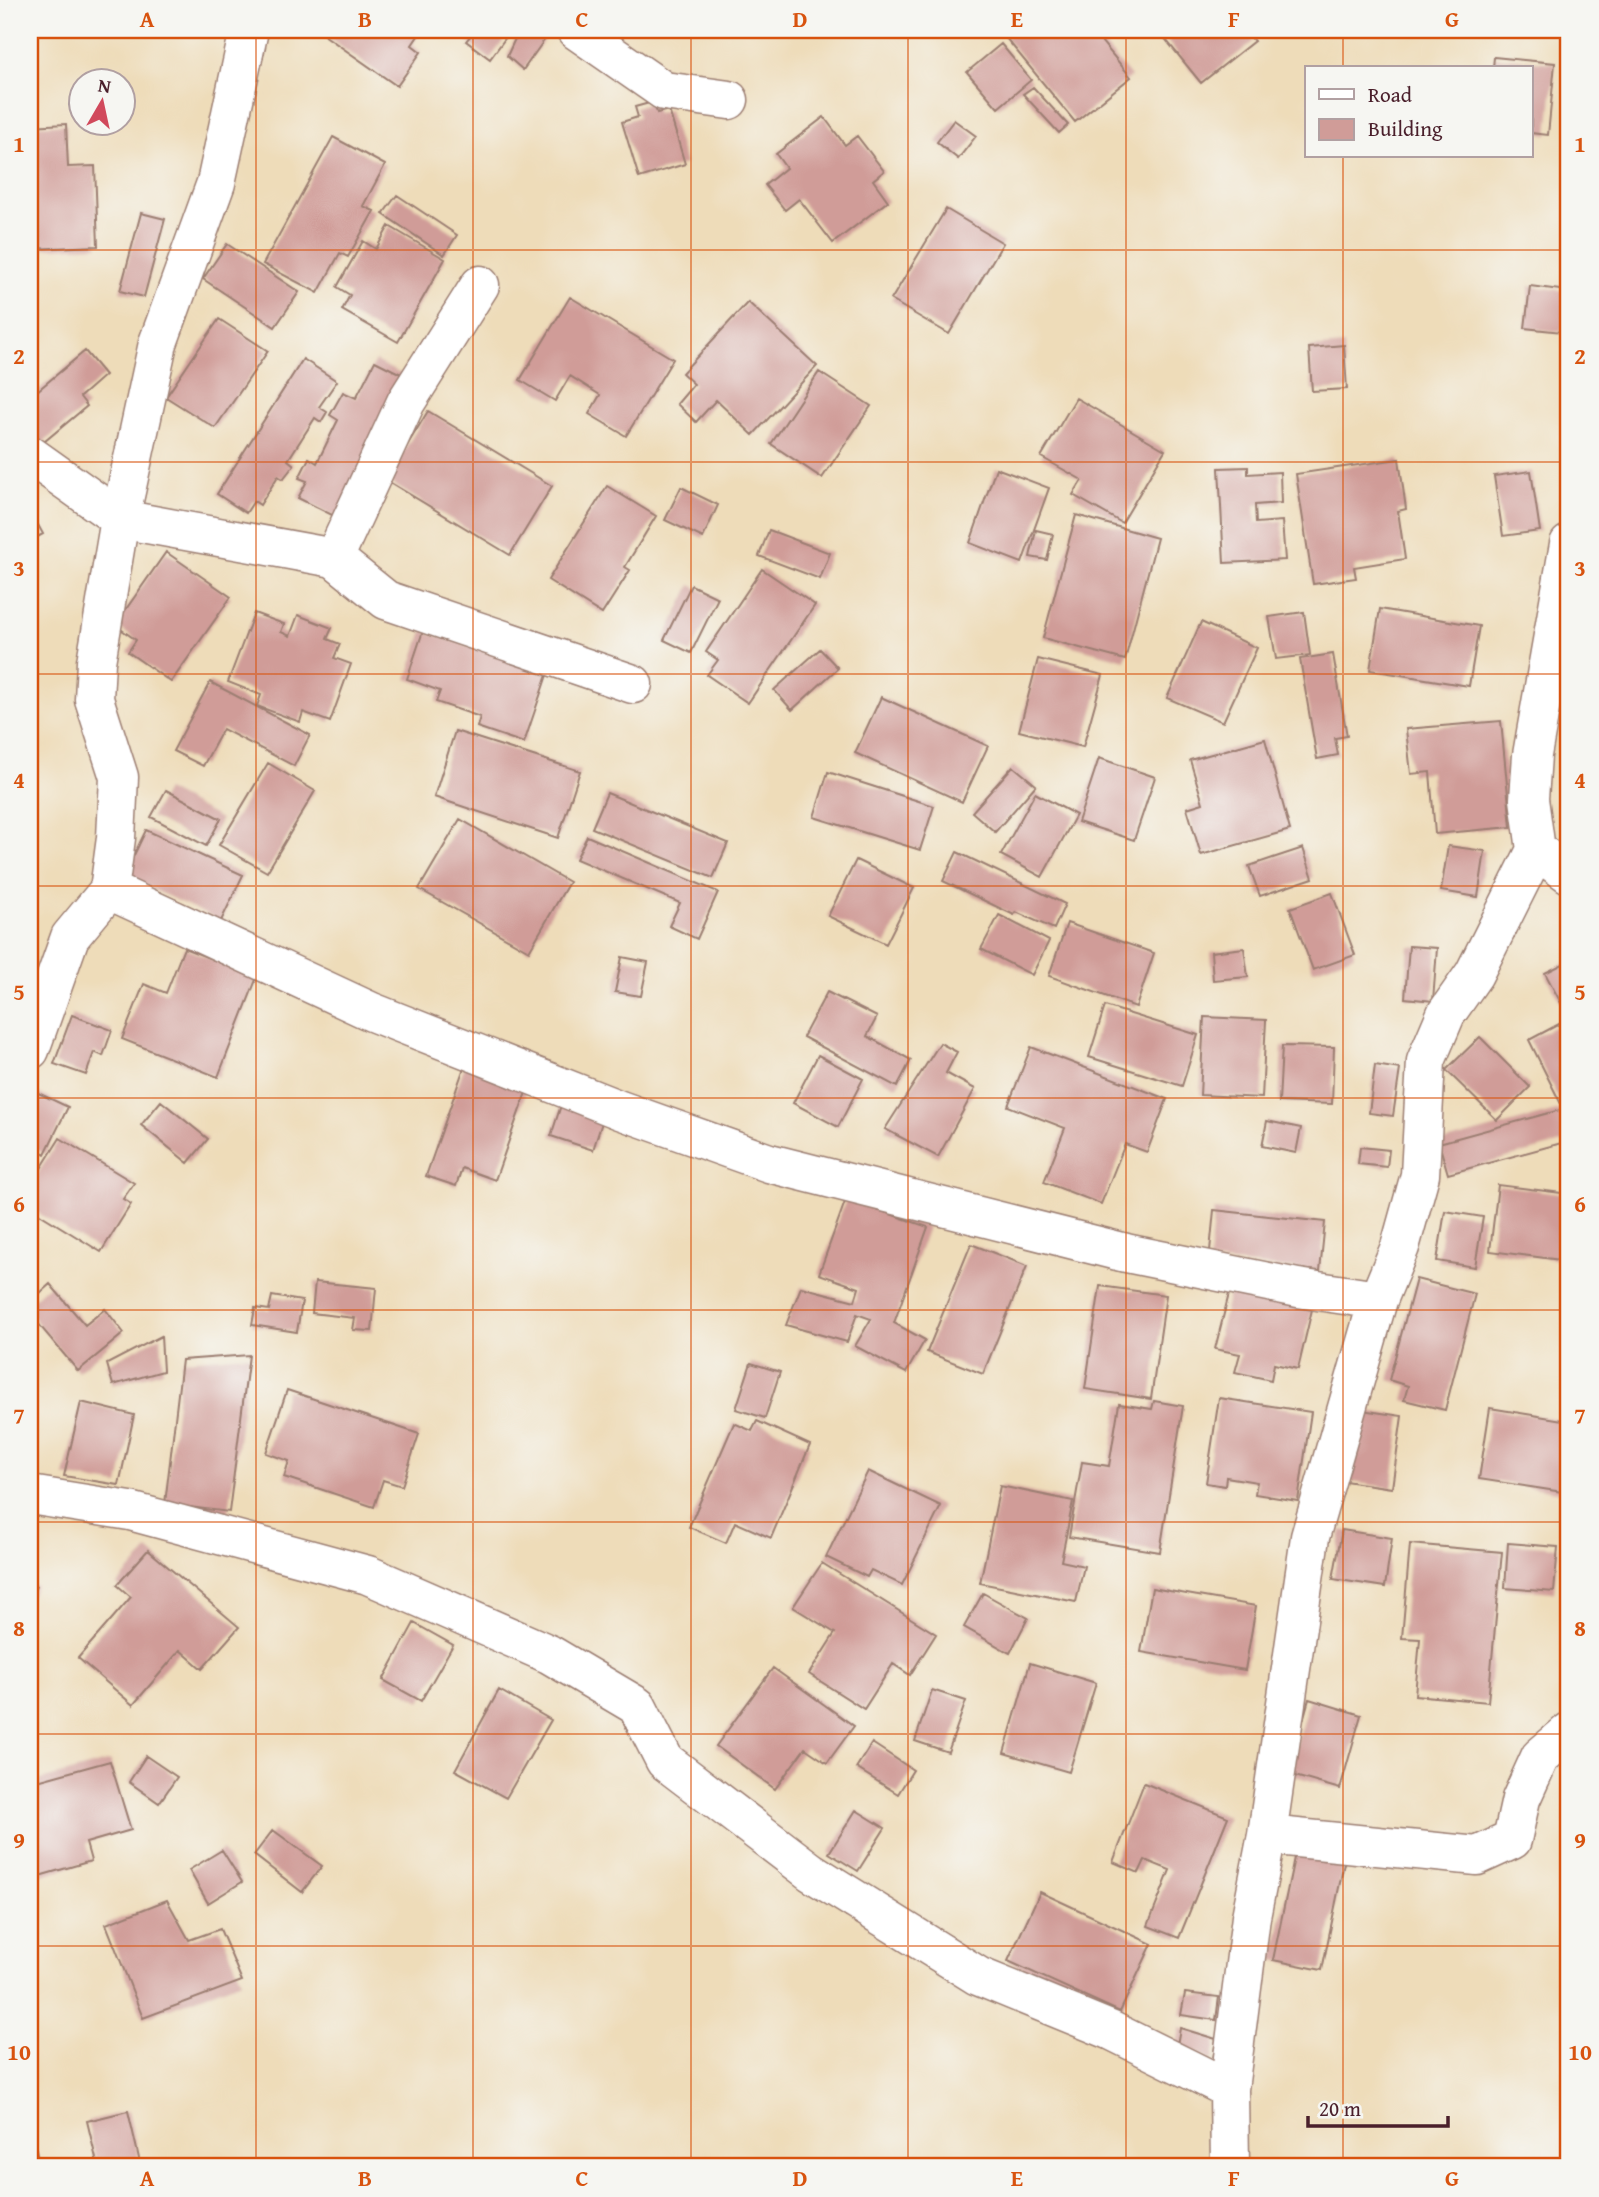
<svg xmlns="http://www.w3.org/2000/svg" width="1599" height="2197" font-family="'Gentium Book Plus',serif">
<rect width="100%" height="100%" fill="#f6f6f2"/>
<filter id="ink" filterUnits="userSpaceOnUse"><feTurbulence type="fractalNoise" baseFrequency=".0143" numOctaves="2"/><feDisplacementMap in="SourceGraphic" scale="14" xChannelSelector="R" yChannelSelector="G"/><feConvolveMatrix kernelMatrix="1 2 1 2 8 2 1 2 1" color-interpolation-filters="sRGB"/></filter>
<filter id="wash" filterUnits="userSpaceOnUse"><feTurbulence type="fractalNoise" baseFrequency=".00686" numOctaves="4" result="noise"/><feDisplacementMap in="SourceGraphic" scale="28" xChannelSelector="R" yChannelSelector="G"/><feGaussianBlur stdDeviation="1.57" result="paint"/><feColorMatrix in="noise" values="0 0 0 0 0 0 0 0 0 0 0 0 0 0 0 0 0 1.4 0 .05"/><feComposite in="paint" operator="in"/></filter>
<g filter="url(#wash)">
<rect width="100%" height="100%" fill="#eedcb9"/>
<g id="blocks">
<path fill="#d09c98" d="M328,30H422L412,45L421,52L397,86L324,35Z
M475,30H505L509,33L490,59L466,41Z
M519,30L550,32L523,70L507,56Z
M1015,30H1092L1131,77L1075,122L1006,38Z
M1169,30H1245L1254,41L1201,83L1162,35Z
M1001,44L1031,80L998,108L967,72Z
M1494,57L1555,63L1548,135L1531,133V68H1493Z
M1033,87L1068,125L1059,133L1023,94Z
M653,102L657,113L669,110L685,164L639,178L622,122L638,117L635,107Z
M824,117L845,145L857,136L884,171L873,180L888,201L833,243L799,199L785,210L765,185L786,168L776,154Z
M954,120L976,136L958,159L937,142Z
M66,124L68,167L95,166L98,246L30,249V126Z
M333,137L385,165L363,206L374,211L348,257L340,253L318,293L263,264Z
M397,195L457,235L444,255L383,214Z
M946,209L1003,243L949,334L891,300Z
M141,213L165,219L144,297L120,291Z
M389,226L445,259L398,342L342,310L350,295L337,287L363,241L376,249Z
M227,244L299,292L275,327L203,279Z
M1530,286L1568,291L1562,332L1525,328Z
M570,297L673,359L626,436L589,414L600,395L570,376L555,401L520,380Z
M748,302L817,366L753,435L716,400L696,422L677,404L694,384L682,373Z
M219,319L268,351L215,428L166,397Z
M1344,345L1347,389L1312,391L1309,348Z
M85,351L105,375L80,397L87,406L39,446L30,436V397Z
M303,359L337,381L319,407L327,412L321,422L315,418L288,460L294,465L283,479L278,476L260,505L254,501L246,513L217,494Z
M375,361L409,378L338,518L298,498L307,481L299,478L309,458L317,463L338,420L330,415L343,392L356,398Z
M819,372L871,406L822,478L771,444Z
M1076,398L1165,450L1122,523L1073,495L1082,480L1041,457Z
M428,411L552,486L510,555L386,480Z
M1399,459L1406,509L1398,511L1405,559L1354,567L1356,578L1313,584L1296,474Z
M1248,467V474L1280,472L1281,503L1255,505L1256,523L1282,521L1285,560L1224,563L1219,468Z
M996,468L1049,488L1022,563L970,543Z
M1531,471L1540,531L1503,536L1494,476Z
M607,486L656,516L625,567L630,570L602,614L548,580Z
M681,487L718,505L703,538L665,520Z
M30,510L43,534L30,541Z
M1076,515L1157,538L1125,660L1043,638Z
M769,530L830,553L820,579L759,556Z
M1036,530L1053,534L1047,560L1030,557Z
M166,552L231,597L171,682L128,652L136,640L115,625Z
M762,569L815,605L748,703L707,675L718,660L706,652Z
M691,585L718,598L691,653L664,640Z
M1380,609L1479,626L1469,686L1370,670Z
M1304,612L1310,655L1276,659L1269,617Z
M254,613L284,624L281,632L290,636L298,615L332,628L327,639L340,644L334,658L351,664L330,722L303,712L300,722L257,706L261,695L228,682Z
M1201,622L1257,648L1223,722L1167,698Z
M423,631L548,672L524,743L477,727L480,717L436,702L440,691L407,679Z
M820,649L838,668L792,710L774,690Z
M1333,654L1347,736L1335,738L1338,755L1317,759L1300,659Z
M1038,659L1103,675L1083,747L1019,731Z
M210,682L310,735L294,766L223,729L203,766L173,751Z
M881,697L988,746L962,802L855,753Z
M1501,721L1511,827L1435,834L1430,772L1411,774L1406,729Z
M455,731L580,771L558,838L434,797Z
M1265,739L1290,830L1201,855L1187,808L1203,803L1190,760Z
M1099,758L1155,777L1134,840L1078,822Z
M268,763L315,791L267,872L219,845Z
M1013,766L1036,785L995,832L972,812Z
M828,772L934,806L920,850L814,817Z
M166,790L221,819L206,846L151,817Z
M607,793L728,843L713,878L592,828Z
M1035,793L1076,815L1042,877L1001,855Z
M460,819L569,882L529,951L419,889Z
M146,830L243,875L221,921L124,876Z
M587,836L718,892L697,939L669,926L680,903L576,859Z
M1448,846L1485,851L1478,897L1441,891Z
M1303,848L1313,878L1260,896L1249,866Z
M957,852L1065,904L1054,929L1016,912L1014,915L943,881Z
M856,860L914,888L886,944L828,916Z
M1332,893L1355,955L1313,970L1290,908Z
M999,915L1049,941L1032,975L981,949Z
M1067,923L1154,953L1136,1007L1049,976Z
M1409,946L1437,948L1433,1001L1405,998Z
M184,948L257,977L218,1077L122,1039L144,984L166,993Z
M1244,948L1248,977L1213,980L1211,952Z
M622,957L648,962L641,996L615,992Z
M1569,961V1018L1545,973Z
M827,992L877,1017L867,1036L911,1060L897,1087L803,1037Z
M1105,1006L1198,1035L1182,1086L1089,1057Z
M72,1015L112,1030L103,1056L94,1052L86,1075L54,1064Z
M1204,1017L1266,1020L1262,1098L1200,1095Z
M1563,1022L1569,1035V1102L1562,1106L1529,1040Z
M1480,1037L1530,1087L1497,1120L1446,1070Z
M940,1043L957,1052L946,1073L975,1089L938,1157L885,1129Z
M1282,1046L1334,1047L1332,1104L1279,1102Z
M1031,1047L1167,1099L1147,1152L1125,1144L1101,1204L1044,1182L1065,1128L1008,1106Z
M818,1055L863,1079L838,1127L793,1103Z
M467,1059L530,1081L495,1180L462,1168L456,1186L426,1176Z
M1375,1065L1400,1069L1393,1116L1369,1113Z
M34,1091L68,1107L45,1154L30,1146V1099Z
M161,1101L208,1139L188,1163L141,1125Z
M562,1102L604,1116L593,1150L551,1136Z
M1567,1108L1569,1141L1448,1174L1439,1143Z
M1267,1121L1301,1128L1296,1153L1262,1146Z
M60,1138L134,1183L123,1199L131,1204L101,1252L30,1208V1186Z
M1360,1147L1389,1150L1387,1167L1358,1164Z
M1498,1185L1569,1194V1261L1490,1251Z
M846,1199L928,1227L894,1323L925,1340L906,1373L855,1346L871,1319L857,1314L847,1342L786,1325L801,1287L855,1301L859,1288L819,1274Z
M1214,1210L1325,1222L1320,1271L1209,1261Z
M1445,1211L1483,1217L1475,1267L1437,1261Z
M971,1244L1027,1266L983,1374L927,1352Z
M1416,1279L1475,1294L1445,1410L1404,1400L1408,1386L1389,1380Z
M315,1282L376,1288L372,1331L353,1330L355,1318L312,1313Z
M1232,1282L1314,1301L1298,1369L1274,1364L1271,1380L1235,1372L1240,1354L1215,1349Z
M50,1284L85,1325L105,1309L124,1333L78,1371L30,1314V1302Z
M1100,1286L1166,1295L1151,1399L1085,1389Z
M272,1296L302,1301L297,1332L252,1325L255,1308L269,1310Z
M161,1336L163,1371L113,1385L107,1364Z
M249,1355L229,1512L165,1504L182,1360Z
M751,1363L780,1372L765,1418L736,1409Z
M287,1390L419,1434L402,1486L383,1480L374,1507L284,1477L289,1461L266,1453Z
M1219,1398L1311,1412L1298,1501L1255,1494L1257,1482L1226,1477L1225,1486L1206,1483Z
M1154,1401L1183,1406L1160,1552L1069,1537L1082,1462L1109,1466L1119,1404L1152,1409Z
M81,1402L134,1415L119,1485L64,1476Z
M1348,1408L1402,1416L1392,1488L1331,1479Z
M1490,1408L1569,1421V1493L1479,1479Z
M757,1421L810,1445L771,1538L735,1522L726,1543L689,1527L734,1423L752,1431Z
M868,1471L941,1506L902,1585L871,1570L867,1577L826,1557Z
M1000,1486L1073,1501L1061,1561L1084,1566L1076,1602L980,1583Z
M1342,1530L1392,1538L1385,1587L1333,1579Z
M1508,1543L1558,1547L1554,1592L1505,1588Z
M1410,1544L1502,1552L1488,1702L1415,1695L1420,1639L1402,1638Z
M148,1550L239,1627L202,1669L180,1650L133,1705L78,1658L131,1597L117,1585Z
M822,1563L936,1634L910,1675L893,1664L864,1709L809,1674L835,1633L793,1607Z
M30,1583L36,1586L30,1599Z
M1152,1588L1256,1606L1245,1670L1141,1652Z
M983,1593L1028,1618L1010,1653L964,1627Z
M414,1623L453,1645L421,1701L383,1680Z
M1568,1635H1569V1667L1564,1666Z
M1030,1663L1096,1683L1069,1772L1004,1753Z
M773,1668L854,1726L827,1763L805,1748L775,1789L716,1746Z
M499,1690L551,1720L506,1798L455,1770Z
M932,1690L966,1701L948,1752L915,1741Z
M1309,1699L1361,1715L1340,1789L1288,1774Z
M872,1743L913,1770L898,1794L856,1768Z
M146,1756L177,1777L159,1803L129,1782Z
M110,1761L131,1830L86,1843L91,1861L39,1876L30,1845V1783Z
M1144,1783L1228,1817L1179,1938L1148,1926L1170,1870L1145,1860L1139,1873L1113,1862Z
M856,1810L885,1828L858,1871L829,1853Z
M273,1830L322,1866L302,1892L254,1855Z
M1296,1848L1345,1858L1322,1970L1273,1960Z
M222,1850L242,1882L208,1903L189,1870Z
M1040,1892L1152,1944L1120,2012L1008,1961Z
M167,1900L189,1940L220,1929L242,1981L143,2018L106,1924Z
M1185,1993L1219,1997L1216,2020L1181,2015Z
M1180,2028L1216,2039L1213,2060L1177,2045Z
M128,2111L141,2167H98L87,2121Z
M31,2127L40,2167H30Z"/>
</g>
</g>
<g filter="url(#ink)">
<use href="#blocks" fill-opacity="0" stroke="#9c7e72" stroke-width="2"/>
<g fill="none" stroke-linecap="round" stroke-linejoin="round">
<g stroke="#9c7e72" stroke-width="41">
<path id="street" d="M249,30L216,183L158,343L120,519L334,558L386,600L633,684
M576,30L664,91L729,100
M30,455L120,519L96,662L94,699L119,777L116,838L109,890
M334,558L406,402L480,285
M1536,850L1569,874
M30,1050L70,937L109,890L372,1012L620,1110L769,1163L1126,1253L1298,1288L1378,1300
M30,1495L130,1511L368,1575L549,1654L637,1706L665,1761L811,1872L978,1976L1110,2030L1229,2089
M1267,1835L1477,1856L1512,1840L1521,1799L1540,1757L1569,1732
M1230,2167L1229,2089L1251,1917L1267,1835L1310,1537L1378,1300L1400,1247L1420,1175L1426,1061L1446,1014L1474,974L1536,850L1529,799L1532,755L1569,544"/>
</g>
<use href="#street" stroke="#fff" stroke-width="38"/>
</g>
</g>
<path fill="none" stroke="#d8530f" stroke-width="2" stroke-opacity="0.55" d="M256,30V2167M473,30V2167M691,30V2167M908,30V2167M1126,30V2167M1343,30V68M1343,156V2167M30,250H1569M30,462H1569M30,674H1569M30,886H1569M30,1098H1569M30,1310H1569M30,1522H1569M30,1734H1569M30,1946H1569"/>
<rect width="1599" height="2197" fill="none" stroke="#f6f6f2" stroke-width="77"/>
<rect x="1305" y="66" width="228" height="91" fill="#f6f6f2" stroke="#b1a0a2" stroke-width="2"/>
<rect x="1319" y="89" width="35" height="10" fill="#ffffff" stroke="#b1a0a2" stroke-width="2"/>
<text x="1368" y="102" font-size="21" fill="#4a1f2b">Road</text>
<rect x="1319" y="119" width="35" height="21" fill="#d09c98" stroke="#b1a0a2" stroke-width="2"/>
<text x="1368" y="136" font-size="21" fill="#4a1f2b">Building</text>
<g transform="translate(102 102) rotate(9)"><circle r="33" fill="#f6f6f2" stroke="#b1a0a2" stroke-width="2"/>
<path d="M0-5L12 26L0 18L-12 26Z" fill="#d1495b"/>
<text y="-10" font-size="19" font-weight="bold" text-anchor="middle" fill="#4a1f2b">N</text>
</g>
<path d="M1308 2116v10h140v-10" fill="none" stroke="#4a1f2b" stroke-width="3.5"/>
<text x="1319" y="2116" font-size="21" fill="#4a1f2b" stroke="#f6f6f2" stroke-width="5" paint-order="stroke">20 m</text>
<rect x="38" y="38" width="1522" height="2120" fill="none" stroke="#d8530f" stroke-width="2.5"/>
<g font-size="23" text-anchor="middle" font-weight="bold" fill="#d8530f">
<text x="147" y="27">A</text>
<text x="365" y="27">B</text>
<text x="582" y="27">C</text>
<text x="800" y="27">D</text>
<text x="1017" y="27">E</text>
<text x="1234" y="27">F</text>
<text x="1452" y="27">G</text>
<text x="19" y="152">1</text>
<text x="1580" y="152">1</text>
<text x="19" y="364">2</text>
<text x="1580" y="364">2</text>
<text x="19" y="576">3</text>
<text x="1580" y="576">3</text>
<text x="19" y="788">4</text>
<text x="1580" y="788">4</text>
<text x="19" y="1000">5</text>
<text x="1580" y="1000">5</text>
<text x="19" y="1212">6</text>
<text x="1580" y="1212">6</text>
<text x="19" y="1424">7</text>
<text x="1580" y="1424">7</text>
<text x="19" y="1636">8</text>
<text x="1580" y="1636">8</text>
<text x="19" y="1848">9</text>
<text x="1580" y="1848">9</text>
<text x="19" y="2060">10</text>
<text x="1580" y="2060">10</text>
<text x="147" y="2186">A</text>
<text x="365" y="2186">B</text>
<text x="582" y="2186">C</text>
<text x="800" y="2186">D</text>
<text x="1017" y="2186">E</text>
<text x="1234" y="2186">F</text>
<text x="1452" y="2186">G</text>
</g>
</svg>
